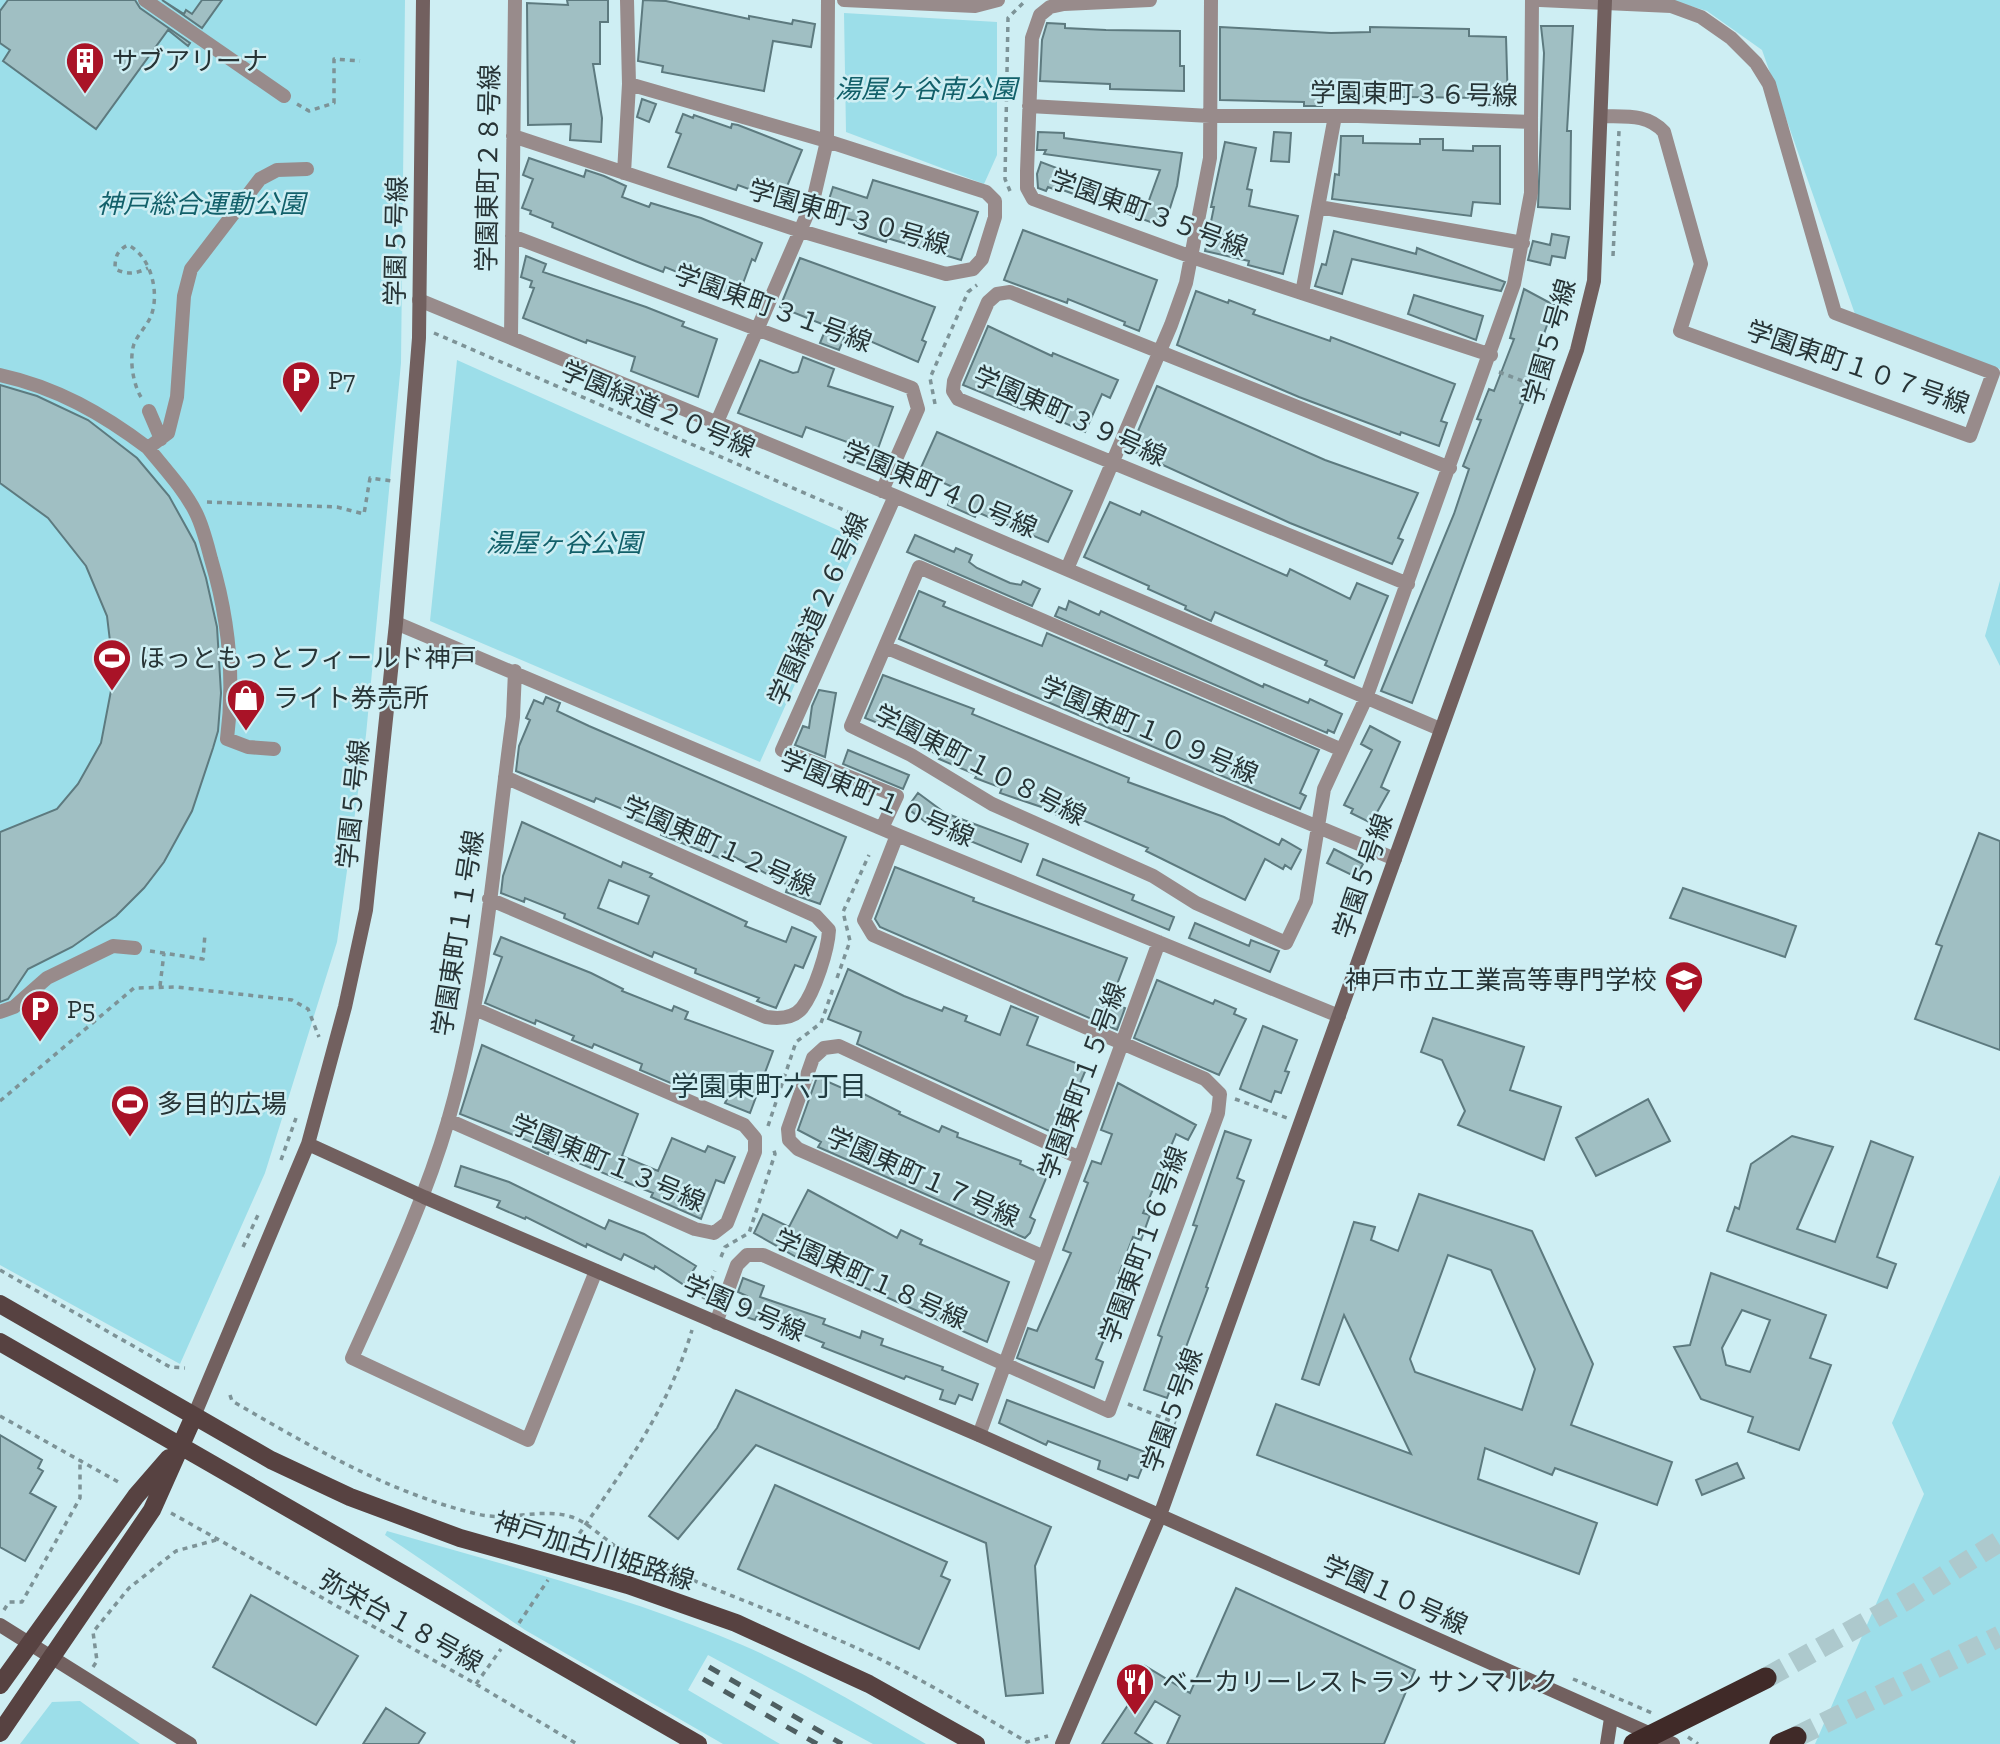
<svg xmlns="http://www.w3.org/2000/svg" width="2000" height="1744" font-family="'Zilla Slab','Noto Sans JP',serif">
<rect width="100%" height="100%" fill="#ceeef3"/>
<path fill="#9cdee9" d="M0,0H405L401,363L366,735L337,942L265,1173L180,1364L0,1265Z
M1670,0H2000V369L1855,314L1762,50L1707,11Z
M844,13L997,22V155L984,184L846,132Z
M457,360L860,540L760,762L430,621Z
M2000,581V666L1985,636Z
M2000,1175V1744H1815L1924,1494L1892,1423Z
M387,1531C497,1563 611,1592 718,1635C790,1663 859,1705 926,1744H873L708,1655L688,1690L780,1744H723L525,1630L385,1535Z
M80,1701L140,1744H20L52,1702Z"/>
<path fill="#a0bfc3" stroke="#5d7a7f" stroke-width="2" fill-rule="evenodd" d="M8,0H135L140,8L190,43L188,46L168,30L96,129L3,61L10,50L0,43V11Z
M162,0L184,14L186,10L192,14L202,0H222L202,28Z
M567,0H608V22H600V64H593L602,118L601,142L570,140L571,124L528,125L527,3L568,5Z
M643,0L666,1L749,19V16L792,24L793,20L815,24L811,47L773,41L764,91L662,72L663,66L638,61Z
M1047,23L1065,24V28L1106,30L1180,31V66H1184V91L1110,89V84L1040,81L1042,40Z
M1541,26H1573L1567,131H1571L1570,209L1538,207L1544,53Z
M1220,27L1331,33L1370,32V27L1469,29V36L1506,37L1508,105H1487V98L1322,96V106H1304V102L1220,100Z
M642,99L656,104L649,122L637,117Z
M683,114L693,118L694,115L731,128L732,124L738,125L802,150L781,201L738,185L736,190L668,167L681,134L676,132Z
M1038,132L1064,133V138L1182,153L1177,186L1164,227L1060,189L1059,191L1048,187L1046,191L1038,188L1037,174L1041,162L1148,203L1160,170L1044,154L1046,150H1037Z
M1274,132L1291,133L1289,162L1271,161Z
M1341,136H1363V143L1420,144V139H1443V150L1473,151V146H1500V204L1473,202L1471,216L1332,199L1335,174L1339,175Z
M1225,142L1256,148L1247,189L1252,190L1249,206L1298,216L1283,274L1248,265L1249,261L1205,251L1214,207H1211Z
M529,158L584,177L586,170L604,176L626,186L622,197L649,207L651,203L701,218L762,243L755,261L752,259L738,297L665,267L663,272L635,261L552,227L553,223L530,214L531,211L522,208L533,179L523,175Z
M873,180L978,212L961,260L887,238L886,242L859,233L862,223L825,212L833,187L867,198Z
M1023,230L1157,280L1139,331L1124,325L1125,322L1068,299L1067,303L1004,280Z
M1334,231L1416,254L1417,248L1505,282L1501,291L1352,259L1342,294L1315,286L1322,264L1326,265Z
M1552,234L1569,237L1565,258L1552,256L1550,265L1528,260L1533,241L1550,245Z
M526,256L546,264L543,272L646,307L684,322L682,326L717,339L698,397L631,371L635,357L587,340L586,343L523,318L534,288L530,287L532,281L521,277Z
M800,258L935,307L922,340L926,342L918,362L847,331L839,350L820,343L827,326L780,307Z
M1524,289L1554,305L1520,403L1523,404L1412,703L1381,691L1454,514L1469,469L1463,466L1481,420L1477,419L1489,389L1494,391L1514,339L1510,338Z
M1196,291L1228,303L1229,300L1255,310L1253,314L1330,341L1331,337L1455,384L1441,421L1447,423L1439,446L1401,432L1400,435L1299,397L1177,345Z
M1414,295L1483,316L1476,340L1408,314Z
M988,326L1052,356L1053,353L1118,380L1110,398L1102,394L1085,432L1026,406L1024,410L963,385Z
M803,357L834,369L828,386L893,407L871,468L844,458L850,443L806,427L802,437L738,413L760,360L793,373L798,372Z
M0,385L37,396L88,420L137,458L169,496L195,543L206,578L217,627L221,693L218,731L213,748L192,811L164,862L144,888L116,916L72,947L28,969L8,999L0,1002V832L57,809L78,784L101,743L114,675L107,616L86,566L48,518L0,483Z
M1157,386L1325,460L1418,493L1398,538L1403,540L1392,564L1290,523L1130,450Z
M937,432L1072,491L1048,542L977,512L975,517L948,505L955,488L919,472Z
M1110,502L1140,515L1142,511L1287,576L1290,569L1350,599L1357,583L1388,596L1354,678L1325,665L1327,661L1215,612L1211,621L1185,609L1186,606L1148,589L1149,586L1084,557Z
M915,535L954,552L956,548L972,555L969,562L977,568L1010,583L1021,585L1023,581L1040,589L1032,606L907,552Z
M919,591L945,602L943,606L1042,646L1047,633L1319,750L1300,793L1306,796L1300,809L899,639Z
M1069,601L1099,615L1101,611L1263,687L1264,684L1308,703L1310,699L1342,714L1334,733L1328,730L1327,733L1055,616L1059,607L1066,610Z
M883,675L974,709L972,714L1129,778L1128,782L1224,817L1279,845L1282,839L1301,850L1291,869L1285,865L1283,869L1265,859L1245,900L1146,851L1148,848L1078,818L1076,823L1057,815L1059,813L1000,793L1002,788L975,778L977,775L939,759L941,756L906,740L908,735L865,718Z
M819,690L836,693L825,757L795,745L803,726L809,728L812,706Z
M546,697L560,703L557,711L589,726L846,837L820,904L786,892L788,885L725,852L722,859L661,835L662,831L630,818L632,813L596,798L594,802L516,771L519,746L530,720L526,718L534,700L543,704Z
M1370,726L1400,742L1381,787L1389,791L1371,823L1351,813L1353,809L1344,805L1372,750L1361,744Z
M848,750L909,775L903,789L843,764Z
M918,793L945,813L1028,844L1021,862L927,823L907,808Z
M522,822L621,867L623,862L652,874L650,877L747,922L745,926L786,942L792,927L816,937L803,968L795,965L776,1008L757,1001L759,998L695,973L696,969L654,952L652,957L564,918L565,914L525,898L524,902L501,893L503,876ZM609,880L649,896L638,924L598,908Z
M1979,833L2000,841V1050L1915,1019L1942,946L1936,944Z
M1334,849L1363,864L1356,877L1327,863Z
M1043,859L1134,895L1132,900L1174,917L1169,930L1037,875Z
M895,867L974,898L973,901L1127,958L1110,1003L1125,1008L1117,1030L880,927L875,919Z
M1683,888L1796,926L1785,957L1670,918Z
M1195,923L1249,946L1251,940L1279,951L1270,972L1189,938Z
M501,937L591,973L623,989L622,991L672,1011L674,1006L688,1012L685,1019L773,1051L750,1113L725,1103L727,1099L690,1083L687,1090L640,1070L642,1064L594,1044L592,1048L572,1040L574,1036L536,1020L535,1024L485,1003L502,957L494,954Z
M848,969L904,996L942,1011L944,1007L967,1016L965,1021L1000,1035L1011,1006L1038,1017L1027,1045L1087,1067L1058,1135L857,1044L861,1032L828,1019Z
M1157,980L1213,1004L1215,1000L1236,1009L1234,1014L1246,1019L1219,1075L1134,1038Z
M1433,1018L1524,1047L1510,1090L1561,1107L1544,1160L1458,1125L1465,1111L1442,1060L1421,1052Z
M1263,1026L1297,1040L1285,1071L1289,1072L1281,1093L1275,1091L1271,1102L1240,1089Z
M482,1045L638,1114L622,1156L658,1171L672,1138L705,1152L708,1146L735,1157L724,1183L716,1180L701,1219L651,1197L653,1193L549,1151L548,1154L533,1147L534,1143L460,1114Z
M817,1077L842,1088L844,1084L900,1112L899,1114L939,1132L942,1126L958,1133L957,1137L1021,1161L1020,1164L1047,1176L1030,1217L1035,1220L1030,1233L1025,1238L818,1147L821,1142L798,1130Z
M1118,1083L1196,1125L1188,1140L1176,1134L1143,1213L1150,1215L1141,1240L1133,1237L1117,1279L1127,1283L1096,1359L1103,1362L1094,1388L1017,1358L1028,1328L1037,1331L1071,1253L1063,1250L1088,1183L1084,1181L1092,1161L1101,1164L1112,1134L1101,1130Z
M1648,1099L1670,1141L1596,1176L1576,1138Z
M1225,1131L1251,1140L1237,1178L1244,1181L1206,1287L1208,1288L1167,1398L1144,1390L1162,1337L1158,1335L1197,1226L1193,1225Z
M1792,1136L1833,1147L1797,1229L1835,1242L1871,1141L1913,1157L1877,1257L1896,1264L1887,1288L1727,1231L1735,1207L1739,1209L1751,1164Z
M461,1166L509,1182L605,1229L609,1220L644,1234L696,1266L684,1285L655,1266L654,1269L624,1254L621,1260L587,1244L586,1247L526,1217L525,1219L497,1207L500,1201L455,1186Z
M808,1190L897,1238L901,1230L922,1240L920,1244L1009,1282L987,1342L841,1277L843,1274L807,1257L805,1262L754,1233L763,1214L789,1227Z
M1419,1194L1532,1231L1593,1364L1571,1425L1672,1462L1657,1505L1555,1468L1552,1475L1485,1448L1478,1479L1597,1523L1579,1574L1257,1455L1276,1404L1411,1454L1344,1315L1319,1385L1302,1379L1354,1222L1375,1227L1371,1240L1398,1251ZM1448,1255L1491,1270L1535,1369L1522,1410L1415,1372L1410,1359Z
M1711,1273L1826,1315L1810,1358L1831,1365L1799,1450L1748,1432L1753,1417L1701,1399L1674,1347L1690,1345ZM1742,1310L1770,1320L1750,1372L1726,1365L1722,1348Z
M743,1278L764,1286L760,1297L825,1319L823,1324L860,1338L862,1331L883,1339L881,1345L943,1367L942,1370L978,1384L972,1400L959,1395L955,1404L940,1399L943,1390L906,1376L904,1379L822,1347L824,1343L757,1316L755,1320L740,1315L747,1296L738,1292Z
M736,1390L1051,1527L1035,1566L1043,1693L1006,1696L986,1543L756,1445L678,1539L649,1516L717,1428Z
M1007,1400L1148,1453L1138,1478L1129,1475L1127,1480L1098,1469L1100,1461L1048,1441L1046,1445L999,1423Z
M0,1435L42,1460L38,1468L43,1471L30,1493L56,1507L25,1561L0,1547Z
M1737,1463L1744,1478L1702,1495L1696,1480Z
M775,1485L947,1562L941,1576L950,1580L919,1649L738,1569Z
M1236,1588L1415,1670L1384,1744H1167L1180,1716L1155,1701L1135,1733L1152,1744H1102L1138,1690L1133,1687L1145,1666L1190,1693Z
M251,1595L358,1656L316,1725L213,1667Z
M386,1708L425,1733L418,1744H363Z"/>
<g fill="none" stroke-linecap="round" stroke-linejoin="round">
<path stroke="#adc9cd" stroke-width="21" stroke-dasharray="21 10" stroke-linecap="butt" d="M1766,1678L1906,1600L2000,1541
M1796,1737L2000,1636"/>
<path stroke="#7d9397" stroke-width="3.5" stroke-dasharray="5 5" stroke-linecap="butt" d="M297,104L309,111L334,103V59L360,61
M1010,191L1005,179L1008,18L1026,0
M1613,256L1619,131
M434,333L867,520
M1499,372L1547,390
M141,397C133,384 129,359 134,344C138,334 147,326 151,316C160,293 151,256 128,245C117,250 115,257 115,269C128,275 135,274 148,268
M935,404L930,378L968,292L977,285
M207,502L337,507L364,514L370,478L392,481
M150,951L203,959L205,934
M837,978L850,941L843,912L869,855
M160,986L164,953
M1235,1099L1287,1118
M0,1101L134,988L176,987L292,1000L308,1009L319,1037
M768,1126L796,1042L821,1023L834,986
M281,1160L296,1118
M243,1247L258,1215
M721,1257L725,1247L749,1233L775,1154L773,1147
M0,1270L170,1367L185,1368
M703,1299L715,1271
M230,1395L232,1401C310,1446 389,1493 477,1514C509,1522 541,1507 572,1517C594,1525 608,1545 629,1554C703,1585 778,1613 850,1645C911,1672 969,1708 1027,1742L1048,1736
M1128,1404L1176,1423
M0,1416L122,1484
M171,1513L476,1684L577,1744
M568,1550C616,1480 668,1412 692,1330
M4,1610L9,1602H22L80,1498V1459
M519,1623L548,1580
M93,1667L97,1661L93,1632L129,1588L176,1551L216,1540
M1573,1679L1652,1713
M476,1684L501,1649
M1688,1737L1698,1744"/>
<path stroke="#988b8b" stroke-width="14" d="M145,0L284,96
M844,0L975,6L998,0
M1150,0L1064,4L1050,7L1040,15L1032,38L1027,171V188L1033,199L1192,257L1491,355
M1540,0L1671,6L1701,17L1731,38L1756,63L1769,84L1835,313L1993,373L1970,436L1680,331L1701,264L1664,132C1647,113 1624,117 1601,116
M1029,106L1210,116H1358L1531,122V193L1514,284L1366,698L1324,789L1306,901L1286,943L1196,903L1153,876L992,804L911,755L851,726L919,567L1342,750
M1531,122L1532,0
M513,136L801,231L946,274L973,269L982,259L995,217V201L986,192L827,141L629,84
M624,173L629,84L627,0
M1319,207L1523,243
M512,236L912,388L918,409L882,491
M1302,293L1335,116
M419,300L895,496L1440,729
M511,337L515,0
M0,375C56,387 103,414 148,448L168,433L177,397L184,296L191,269L260,179L277,170L307,169
M149,411L161,439
M717,422L813,201L827,141L828,0
M148,448C165,469 184,489 196,513C203,527 207,544 211,559C229,619 235,677 227,739L248,747L274,749
M1067,569L1171,325L1186,283L1210,158L1211,0
M1408,584L958,399L953,391L954,381L988,302L997,294L1010,292L1450,468
M396,623L897,835L1339,1016
M885,647L1395,859
M515,671L513,717C494,852 486,990 448,1121C424,1203 387,1280 352,1358L528,1440L596,1271
M882,828L897,796L782,750L895,496
M489,899L766,1017C779,1019 793,1019 802,1008C815,991 828,950 829,930L816,916L505,777
M0,1012L14,1007L47,978L113,946L135,948
M448,1120L695,1229L714,1233L727,1223L755,1152V1138L744,1125L475,1009
M1044,1257L798,1149L789,1140L788,1129L813,1058L824,1048L839,1046L1080,1158
M716,1323L737,1265L747,1255H763L1109,1411L1218,1113L1220,1094L1205,1079L873,935L864,920L897,835
M979,1435L1159,942"/>
<path stroke="#72605f" stroke-width="14" d="M308,1144L424,1197L979,1435L1673,1744
M194,1416L308,1144L345,1007L366,910L396,623L419,338L423,0
M0,1625L190,1744
M1062,1744L1159,1518L1577,350L1594,281L1605,0
M1607,1744L1611,1718"/>
<path stroke="#574241" stroke-width="18" d="M0,1304L271,1460L350,1497L460,1538L628,1585L736,1623L869,1684L976,1744
M0,1342L698,1744
M0,1685L136,1496L169,1458
M0,1733L152,1510L194,1416"/>
<path stroke="#402a28" stroke-width="21" d="M1634,1744L1766,1678
M1780,1744L1796,1737"/>
<path stroke="#4e5f62" stroke-width="5" stroke-dasharray="12 12" stroke-linecap="butt" d="M709,1667L842,1744
M703,1679L817,1744"/>
</g>
<defs>
<g id="building-pin" transform="scale(2.0125)"><path d="M0 17L-7.5 6A9.5 9.5 0 1 1 7.5 6Z" fill="#a91327" stroke="#ceeef3"/><path d="M-4-6H4V6H1V3H-1V6H-4ZM-2.5-4.3h1.7v1.8h-1.7ZM.8-4.3h1.7v1.8H.8ZM-2.5-1h1.7V.8h-1.7ZM.8-1h1.7V.8H.8Z" fill="#fff"/></g>
<g id="parking-pin" transform="scale(2.0125)"><path d="M0 17L-7.5 6A9.5 9.5 0 1 1 7.5 6Z" fill="#a91327" stroke="#ceeef3"/><path d="M-3.5-5.5H1a3.5 3.5 0 0 1 0 7H-1V5.5H-3.5ZM-1-3.4V-.6H.8a1.4 1.4 0 0 0 0-2.8Z" fill="#fff"/></g>
<g id="stadium-pin" transform="scale(2.0125)"><path d="M0 17L-7.5 6A9.5 9.5 0 1 1 7.5 6Z" fill="#a91327" stroke="#ceeef3"/><path d="M0-5a6.5 5 0 1 0 0 10a6.5 5 0 1 0 0-10ZM-3.5-1.8h7v3.6h-7Z" fill="#fff"/></g>
<g id="shop-pin" transform="scale(2.0125)"><path d="M0 17L-7.5 6A9.5 9.5 0 1 1 7.5 6Z" fill="#a91327" stroke="#ceeef3"/><path d="M-5-2.5h2.3a2.7 3.5 0 0 1 5.4 0H5L5.5 6h-11ZM-1.5-2.5h3a1.5 2.3 0 0 0-3 0Z" fill="#fff"/></g>
<g id="school-pin" transform="scale(2.0125)"><path d="M0 17L-7.5 6A9.5 9.5 0 1 1 7.5 6Z" fill="#a91327" stroke="#ceeef3"/><path d="M0-5L7-2L0 1L-7-2ZM-4 1L0 2.5L4 1V4Q0 6-4 4Z" fill="#fff"/></g>
<g id="restaurant-pin" transform="scale(2.0125)"><path d="M0 17L-7.5 6A9.5 9.5 0 1 1 7.5 6Z" fill="#a91327" stroke="#ceeef3"/><path d="M-5-6h1v4h1v-4h1v4h1v-4h1v5L-1.5 .5V6h-2V.5L-5-1ZM5-6V6H3V1.5H1.5Q1.5-4 5-6Z" fill="#fff"/></g>
</defs>
<g fill-rule="evenodd">
<use href="#building-pin" x="85" y="61"/>
<use href="#parking-pin" x="301" y="380"/>
<use href="#stadium-pin" x="112" y="658"/>
<use href="#shop-pin" x="246" y="698"/>
<use href="#school-pin" x="1684" y="980"/>
<use href="#parking-pin" x="40" y="1009"/>
<use href="#stadium-pin" x="130" y="1104"/>
<use href="#restaurant-pin" x="1135" y="1682"/>
</g>
<g text-anchor="middle" stroke-width="5" stroke-linejoin="round" paint-order="stroke">
<g font-size="26" fill="#273436" stroke="#ceeef3" text-anchor="start">
<text x="112" y="70">サブアリーナ</text>
<text x="328" y="389">P7</text>
<text x="139" y="667">ほっともっとフィールド神戸</text>
<text x="273" y="707">ライト券売所</text>
<text x="1657" y="989" text-anchor="end">神戸市立工業高等専門学校</text>
<text x="67" y="1018">P5</text>
<text x="157" y="1113">多目的広場</text>
<text x="1162" y="1691">ベーカリーレストラン サンマルク</text>
</g>
<g font-size="26" font-style="italic" fill="#12606a" stroke="#ceeef3">
<text x="926" y="98">湯屋ヶ谷南公園</text>
<text x="201" y="213">神戸総合運動公園</text>
<text x="564" y="552">湯屋ヶ谷公園</text>
</g>
<g font-size="26" fill="#273436" stroke="#ceeef3">
<text transform="translate(1414 94) rotate(1)" y="9">学園東町３６号線</text>
<text transform="translate(488 168) rotate(-89)" y="9">学園東町２８号線</text>
<text transform="translate(1149 213) rotate(20)" y="9">学園東町３５号線</text>
<text transform="translate(849 217) rotate(16)" y="9">学園東町３０号線</text>
<text transform="translate(396 241) rotate(-89)" y="9">学園５号線</text>
<text transform="translate(773 308) rotate(20)" y="9">学園東町３１号線</text>
<text transform="translate(1549 342) rotate(-74)" y="9">学園５号線</text>
<text transform="translate(1858 367) rotate(19)" y="9">学園東町１０７号線</text>
<text transform="translate(658 409) rotate(23)" y="9">学園緑道２０号線</text>
<text transform="translate(1070 416) rotate(24)" y="9">学園東町３９号線</text>
<text transform="translate(940 489) rotate(23)" y="9">学園東町４０号線</text>
<text transform="translate(818 609) rotate(-66)" y="9">学園緑道２６号線</text>
<text transform="translate(1149 730) rotate(23)" y="9">学園東町１０９号線</text>
<text transform="translate(980 765) rotate(27)" y="9">学園東町１０８号線</text>
<text transform="translate(877 798) rotate(23)" y="9">学園東町１０号線</text>
<text transform="translate(353 804) rotate(-84)" y="9">学園５号線</text>
<text transform="translate(719 846) rotate(24)" y="9">学園東町１２号線</text>
<text transform="translate(1363 876) rotate(-71)" y="9">学園５号線</text>
<text transform="translate(458 933) rotate(-81)" y="9">学園東町１１号線</text>
<text transform="translate(1082 1081) rotate(-70)" y="9">学園東町１５号線</text>
<text transform="translate(608 1163) rotate(23)" y="9">学園東町１３号線</text>
<text transform="translate(923 1177) rotate(24)" y="9">学園東町１７号線</text>
<text transform="translate(1143 1245) rotate(-70)" y="9">学園東町１６号線</text>
<text transform="translate(871 1279) rotate(24)" y="9">学園東町１８号線</text>
<text transform="translate(744 1308) rotate(23)" y="9">学園９号線</text>
<text transform="translate(1172 1410) rotate(-70)" y="9">学園５号線</text>
<text transform="translate(594 1551) rotate(17)" y="9">神戸加古川姫路線</text>
<text transform="translate(1395 1595) rotate(24)" y="9">学園１０号線</text>
<text transform="translate(401 1621) rotate(29)" y="9">弥栄台１８号線</text>
</g>
<g font-size="28" fill="#213c41" stroke="#ceeef3">
<text x="769" y="1096">学園東町六丁目</text>
</g>
</g>
</svg>
